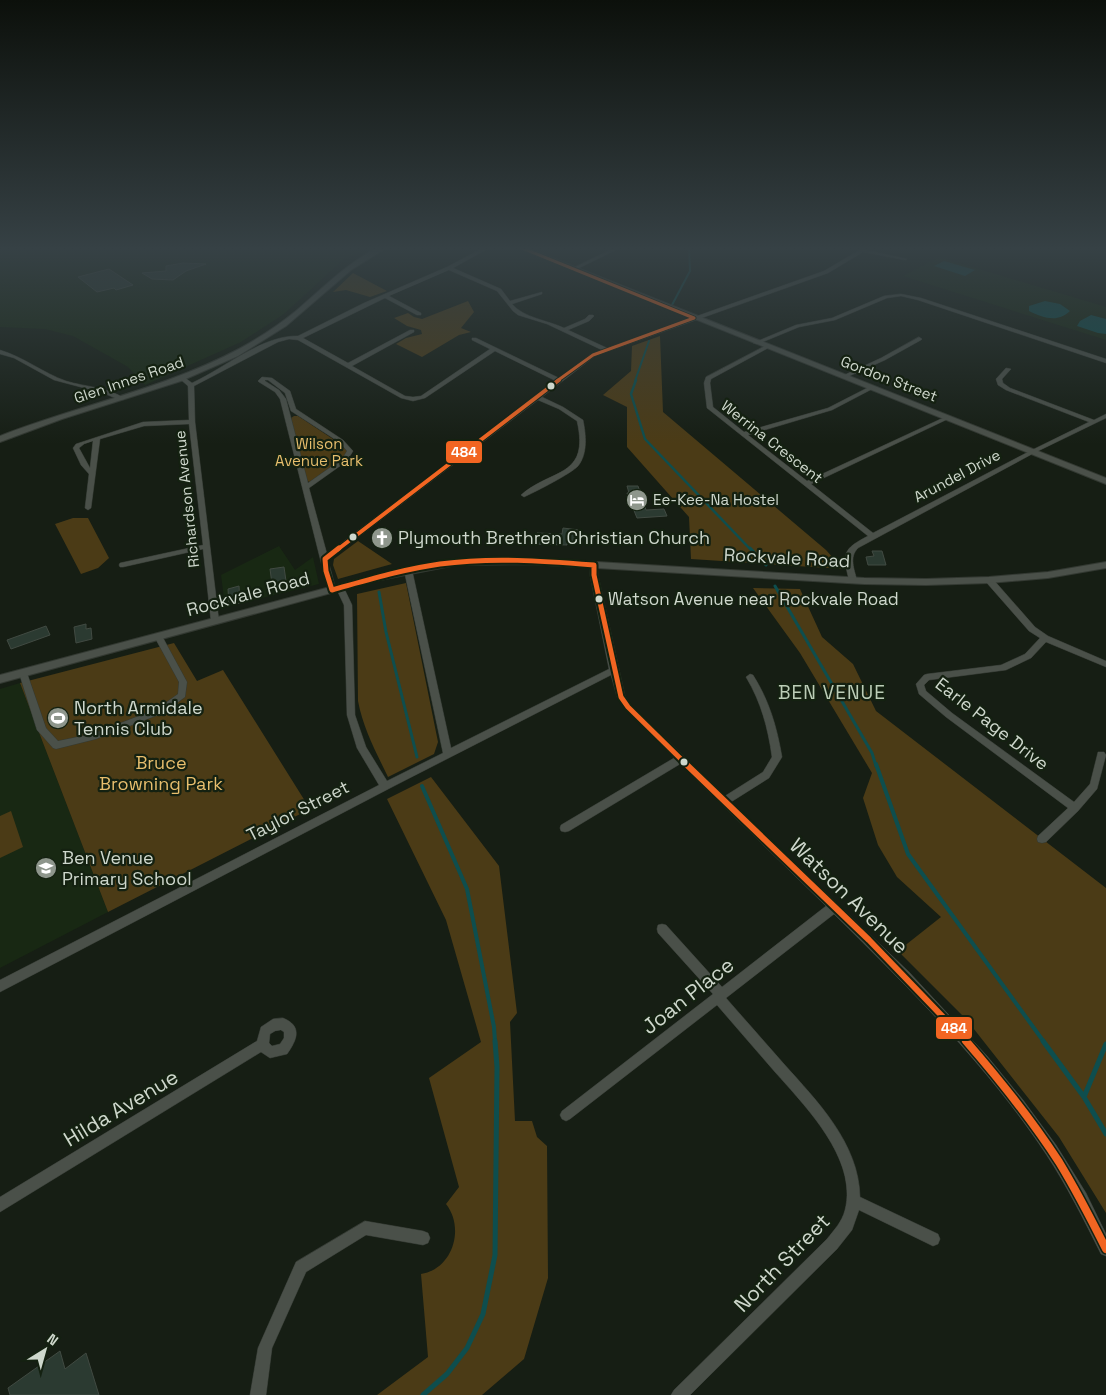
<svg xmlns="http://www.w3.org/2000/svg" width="1106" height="1395" font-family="'Space Grotesk',sans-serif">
<rect width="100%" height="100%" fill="#161e14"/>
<path fill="#182813" d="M4,248H368L369,249L344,259L284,314L241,342L145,385L128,367L73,336L45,329L0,327V249Z
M939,257L1106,307V340L903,276Z
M279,546L295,570L313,557L319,584L225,607L221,575Z
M20,683L108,912L0,968V689Z"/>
<path fill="#4b3b16" d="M353,273L387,291L370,297L346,290L333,292Z
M468,301L474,312L461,328L471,332L459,335L422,357L396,344L406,338L422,334L421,330L407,326L394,318L408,313L414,317L422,319Z
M660,336L663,412L826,550L843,569L691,559L689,517L627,447V407L603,395L631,371L632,346Z
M294,416H298L339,443L348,452L346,456L310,482L306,481L291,418Z
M73,518H88L109,558L98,568L81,574L55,524Z
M358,541L392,564L338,579L333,565L334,559Z
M406,583L438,742L434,754L388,777C376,752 363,728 358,701L357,594Z
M753,588L800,589L822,637L853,664L876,711L1106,888V1213L1059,1137L966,1019L898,951L941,917L897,877L878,845L863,798L872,773L800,653Z
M174,643L197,681L223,670L310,809L108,912L20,683Z
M431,777L499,866L517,1013L510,1022L515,1121H532L537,1137L547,1146L548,1278L524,1359L482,1395H377L428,1357L421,1274C453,1269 465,1228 446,1204L459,1187L429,1078L481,1042L446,920L387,799Z
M11,811L23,847L0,858V816Z"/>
<path fill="#0e4e4e" d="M944,261L975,270L965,276L934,266Z
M1045,301L1060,304L1070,311C1058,323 1043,318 1029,311V306Z
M1091,315L1106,319V334L1098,333L1077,326L1080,321Z"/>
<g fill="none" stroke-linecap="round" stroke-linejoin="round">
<path stroke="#0e4e4e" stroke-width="2" d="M672,305L690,271L689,248
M635,381L649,341"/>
<path stroke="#0e4e4e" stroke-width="2.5" d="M636,380L631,394L645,439L751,550"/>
<path stroke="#0e4e4e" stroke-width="3" d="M750,548L766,565
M775,586L872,753L876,766
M379,592L386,632L417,757"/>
<path stroke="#0e4e4e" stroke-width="4" d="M876,764L908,854L1044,1042
M422,786L467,889L494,1027L495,1042"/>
<path stroke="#0e4e4e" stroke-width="5" d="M1043,1041L1084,1097
M1106,1044L1084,1097L1106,1134
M423,1395L447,1374L467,1348L483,1314L495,1255L497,1067L495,1041"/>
</g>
<path fill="#2b3a31" stroke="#414a42" d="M183,263L206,264L186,271L173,280L152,279L142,273L166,271V266Z
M109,269L133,285L116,290L114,288L97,292L78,277Z
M627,486H638L646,510L664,509L667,516L637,518L627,493H629Z
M563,528L579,530L578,541L568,540L567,545L534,544L537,533L562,534Z
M872,551H882L886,565H868L866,557L874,556Z
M284,567L286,581L272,584L270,569Z
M239,586L240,603L229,605L228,589Z
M86,624V629L91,628L92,639L76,643L74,627Z
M46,626L50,635L11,649L7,640Z
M63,709L68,721L53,728L48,715Z
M60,1351L65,1369L86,1353L99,1395H10L8,1388Z"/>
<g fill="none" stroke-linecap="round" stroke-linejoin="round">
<g stroke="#333932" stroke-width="1">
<path id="street" d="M483,248H489L453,268L501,289L510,301L542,292V294L512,304C524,318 547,320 564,328L585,319L589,315H593L594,316L589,321L568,330L607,348L824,271L863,248H869L866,250L907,259L905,260L863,252L828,273L595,356L542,397L563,407L583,420C586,434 588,454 578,466C572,473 537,491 526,496L524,497L521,495C552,468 590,478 577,421L559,409L538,400L328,560L336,590L332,592L328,590L280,399L275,392L259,382L258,381L262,377L272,378L290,391L296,409L343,440L353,451L347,461L309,488L327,554L556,381L495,351L425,398L413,401L401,398L298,340L289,339L278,342L194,386L195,422L219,621L218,623L215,624L211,621L203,549L123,567H120L119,565L120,563L203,545L189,424L144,426L100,439L91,508L88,510L85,508L89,474L81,465L73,448L76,444L143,422L189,420L188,386L180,379V377H184L192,383L200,379C229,364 265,335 298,336L364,303L447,267ZM449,270L497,291L513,311L518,315L547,324L602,350L591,354L559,378L476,338H472V340L490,349L421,396L413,397L405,396L352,366L414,332V330H410L348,363L303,338L385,298L417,315H421V313L389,296ZM265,380H268L285,393L291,411L339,442L347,451L342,459L308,483L286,399L279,390L265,381ZM93,441L90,468L79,448L84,444Z
M614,248H620L575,270L571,269Z
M901,294L921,298L1106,359V363L918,300L901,296L887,298L835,320L799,327L758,344L753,343L796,325L832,318L884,296Z
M919,337L922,339L921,340L885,360L845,378L840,377L881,358Z
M765,346L770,347L711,379L710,383L713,407L744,432L828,408L869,387L874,388L832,410L748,435L807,481L945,417L950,418L811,484L873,533L1030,451L1089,422L1006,390L998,385L996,379L1006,368L1011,369L1002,379L1003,383L1010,388L1094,420L1106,414V418L1034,453L858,548C849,557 854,569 857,580L853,582L849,580C842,553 843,549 868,536L707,408L704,383L706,377Z
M0,350C24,357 43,373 66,381C85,387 109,387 125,399L120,400L103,393L54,380L14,358L0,354Z
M591,563H597L598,575L625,696L631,705L725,796L763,772L772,757C768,728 761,702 746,677L750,674L753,675C769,700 777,727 782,757L769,778L731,802L909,972L987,1056L1023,1100L1056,1145L1086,1193L1106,1234V1256L1101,1254C1084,1220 1067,1186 1046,1154C987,1065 910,989 834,914L726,998C745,1020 765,1042 784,1064C817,1101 859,1143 860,1197L938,1234L940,1239L938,1244L933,1246L859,1210L852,1230L837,1249L690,1395H671L674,1390L827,1239C834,1230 842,1222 845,1210C858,1159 805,1106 775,1072C755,1049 736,1027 717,1005L570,1119L566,1121L562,1119L560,1115L562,1111L713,994L658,933L657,929L658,925L662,924L666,925L722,987L826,906L680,764L569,831L565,832L561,831L560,828L561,825L674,758L625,709L617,697L611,675L394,786L0,992V980L379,785L357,748L347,715L344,605L336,588L337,586H343L352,605L355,715L366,747L387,781L443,753L404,570L405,568H408L412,570L451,748L609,669L590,575Z
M986,578H992L1035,627L1048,636L1106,661V667L1046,642L1031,658L1006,670L929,680L924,685L926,691L952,713L1074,802L1090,784L1098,752H1104L1106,755L1097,789L1078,811L1046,842L1042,843L1038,842L1037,839L1038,836L1068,808L946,717L919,694L916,684L924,675L927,674L1001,665L1025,654L1040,638L1029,631L986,582L985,580Z
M158,633L162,636L187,682L185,697L163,713L96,739L56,749L53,748L37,730L19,673L20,671H26L27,673L46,728L58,741L92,734L157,709L178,694L179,682L154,636Z
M283,1018C303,1026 297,1040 287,1054L270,1058L261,1052L0,1212V1197L257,1041L261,1027L273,1019ZM281,1030L284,1032V1038L280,1044L272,1046L269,1043L270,1034L275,1031Z
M365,1221L423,1231L428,1233L430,1238L428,1243L423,1245L366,1235L306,1272L272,1348L266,1395H250L258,1348L296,1262Z"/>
</g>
<g stroke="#333932" stroke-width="2">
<path id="secondary" d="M377,248H386L351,270L286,326L238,356L181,381L62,419L0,442V436C79,405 164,389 239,349C259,338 279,325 296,311C323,288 346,264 377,248Z
M518,248H527L1106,478V484Z
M530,558L864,578L926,579L989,577L1048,572L1106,562V568L1048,578L989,583L926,585L864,584L530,564L456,565L375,581L0,683V675L375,575L456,559Z"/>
</g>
<use href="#street" fill="#4a5049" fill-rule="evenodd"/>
<use href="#secondary" fill="#4a5049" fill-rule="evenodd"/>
<g stroke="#142111" stroke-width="5">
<path id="bus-1-far4" d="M522,248L694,318
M557,381L593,355L694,318"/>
</g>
<g stroke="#142111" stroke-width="6">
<path id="bus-1-far3" d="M337,550L559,380"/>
</g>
<g stroke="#142111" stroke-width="9">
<path id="bus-1-far2" d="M339,548L325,559L326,571L332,590C368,580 404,569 440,564C492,557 543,561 594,565V575L621,697L628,707L688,766"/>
</g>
<g stroke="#142111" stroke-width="10">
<path id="bus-1-far1" d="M686,764L869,940L967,1042"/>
</g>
<g stroke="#142111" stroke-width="11">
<path id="bus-1" d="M966,1041C999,1079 1031,1119 1059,1162C1076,1190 1091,1219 1106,1249"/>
</g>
<use href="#bus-1-far4" stroke="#f26522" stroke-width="3"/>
<use href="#bus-1-far3" stroke="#f26522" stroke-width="4"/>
<use href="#bus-1-far2" stroke="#f26522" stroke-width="5"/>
<use href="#bus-1-far1" stroke="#f26522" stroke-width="6"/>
<use href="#bus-1" stroke="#f26522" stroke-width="8"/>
</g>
<linearGradient id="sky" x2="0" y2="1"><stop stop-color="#0c100b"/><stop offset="0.56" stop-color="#364145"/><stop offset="1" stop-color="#364145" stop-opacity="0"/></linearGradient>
<rect width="1106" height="444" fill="url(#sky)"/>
<defs>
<g id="hotel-disc" transform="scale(1.125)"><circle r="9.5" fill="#8e968c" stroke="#142111"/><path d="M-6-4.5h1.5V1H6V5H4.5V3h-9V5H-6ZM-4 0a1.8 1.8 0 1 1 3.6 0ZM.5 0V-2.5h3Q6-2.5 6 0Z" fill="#fff"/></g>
<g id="church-disc" transform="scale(1.125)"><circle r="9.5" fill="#8e968c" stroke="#142111"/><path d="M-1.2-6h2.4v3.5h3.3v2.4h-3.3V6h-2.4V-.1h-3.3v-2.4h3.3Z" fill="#fff"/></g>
<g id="stadium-disc" transform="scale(1.125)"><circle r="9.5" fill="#8e968c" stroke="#142111"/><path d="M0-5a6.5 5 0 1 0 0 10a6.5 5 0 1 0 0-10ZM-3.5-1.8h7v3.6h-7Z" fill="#fff"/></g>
<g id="school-disc" transform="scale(1.125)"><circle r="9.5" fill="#8e968c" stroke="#142111"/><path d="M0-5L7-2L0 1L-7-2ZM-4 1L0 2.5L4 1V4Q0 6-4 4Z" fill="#fff"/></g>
</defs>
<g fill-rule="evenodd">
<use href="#hotel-disc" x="637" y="500"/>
<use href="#church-disc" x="382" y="538"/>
<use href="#stadium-disc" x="58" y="718"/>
<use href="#school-disc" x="46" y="868"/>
</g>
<g fill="#ced7cc" stroke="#142111" stroke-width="2">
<circle cx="551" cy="386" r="4.5"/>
<circle cx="353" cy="537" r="4.5"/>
<circle cx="599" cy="599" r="4.5"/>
<circle cx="684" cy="762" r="4.5"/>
</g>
<g text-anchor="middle" stroke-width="4.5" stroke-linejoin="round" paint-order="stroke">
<g font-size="15" fill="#ced7cc" stroke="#142111">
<text transform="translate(889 379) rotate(21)" y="5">Gordon Street</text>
<text transform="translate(129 380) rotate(-19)" y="5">Glen Innes Road</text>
<text transform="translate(772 442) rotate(38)" y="5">Werrina Crescent</text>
<text transform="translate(957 476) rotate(-28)" y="5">Arundel Drive</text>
<text transform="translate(187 499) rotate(-96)" y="5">Richardson Avenue</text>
</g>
<g font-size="15" fill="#e7be6d" stroke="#142111">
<text x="319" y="449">Wilson<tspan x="319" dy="17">Avenue Park</tspan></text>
</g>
<g font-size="15" fill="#ced7cc" stroke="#142111" text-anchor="start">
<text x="653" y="505">Ee-Kee-Na Hostel</text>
</g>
<g font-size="17" fill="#ced7cc" stroke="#142111" text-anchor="start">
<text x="608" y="605">Watson Avenue near Rockvale Road</text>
</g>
<g font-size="18" fill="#ced7cc" stroke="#142111" text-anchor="start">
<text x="398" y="544">Plymouth Brethren Christian Church</text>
<text x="74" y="714">North Armidale<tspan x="74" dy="21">Tennis Club</tspan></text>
<text x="62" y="864">Ben Venue<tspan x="62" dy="21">Primary School</tspan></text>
</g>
<g font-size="18" fill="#ced7cc" stroke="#142111">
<text transform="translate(787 558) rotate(3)" y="6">Rockvale Road</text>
<text transform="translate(248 594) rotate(-15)" y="6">Rockvale Road</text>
<text transform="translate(992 724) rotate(38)" y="6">Earle Page Drive</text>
<text transform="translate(298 811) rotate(-27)" y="6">Taylor Street</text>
</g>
<g font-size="18" fill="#e7be6d" stroke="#142111">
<text x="161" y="769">Bruce<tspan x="161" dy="21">Browning Park</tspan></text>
</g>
<g font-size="19" letter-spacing="1" fill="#bccdb7" stroke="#142111">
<text x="832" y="699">BEN VENUE</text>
</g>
<g font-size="21" fill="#ced7cc" stroke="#142111">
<text transform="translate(849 896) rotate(44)" y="7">Watson Avenue</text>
<text transform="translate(688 996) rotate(-38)" y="7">Joan Place</text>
<text transform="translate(121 1108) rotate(-31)" y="7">Hilda Avenue</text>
<text transform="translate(782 1263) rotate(-46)" y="7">North Street</text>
</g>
</g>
<g stroke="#142111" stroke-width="2">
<rect x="445" y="440" width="38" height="24" rx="5" fill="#f26522"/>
<rect x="935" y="1016" width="38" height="24" rx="5" fill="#f26522"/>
</g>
<g font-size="14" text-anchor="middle" font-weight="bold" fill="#fff">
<text x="464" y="457">484</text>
<text x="954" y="1033">484</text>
</g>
<g transform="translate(45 1350) rotate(37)" stroke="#142111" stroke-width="4" paint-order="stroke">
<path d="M0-4L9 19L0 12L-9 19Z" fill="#ced7cc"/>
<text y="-8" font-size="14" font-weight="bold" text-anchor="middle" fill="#ced7cc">N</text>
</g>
</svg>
